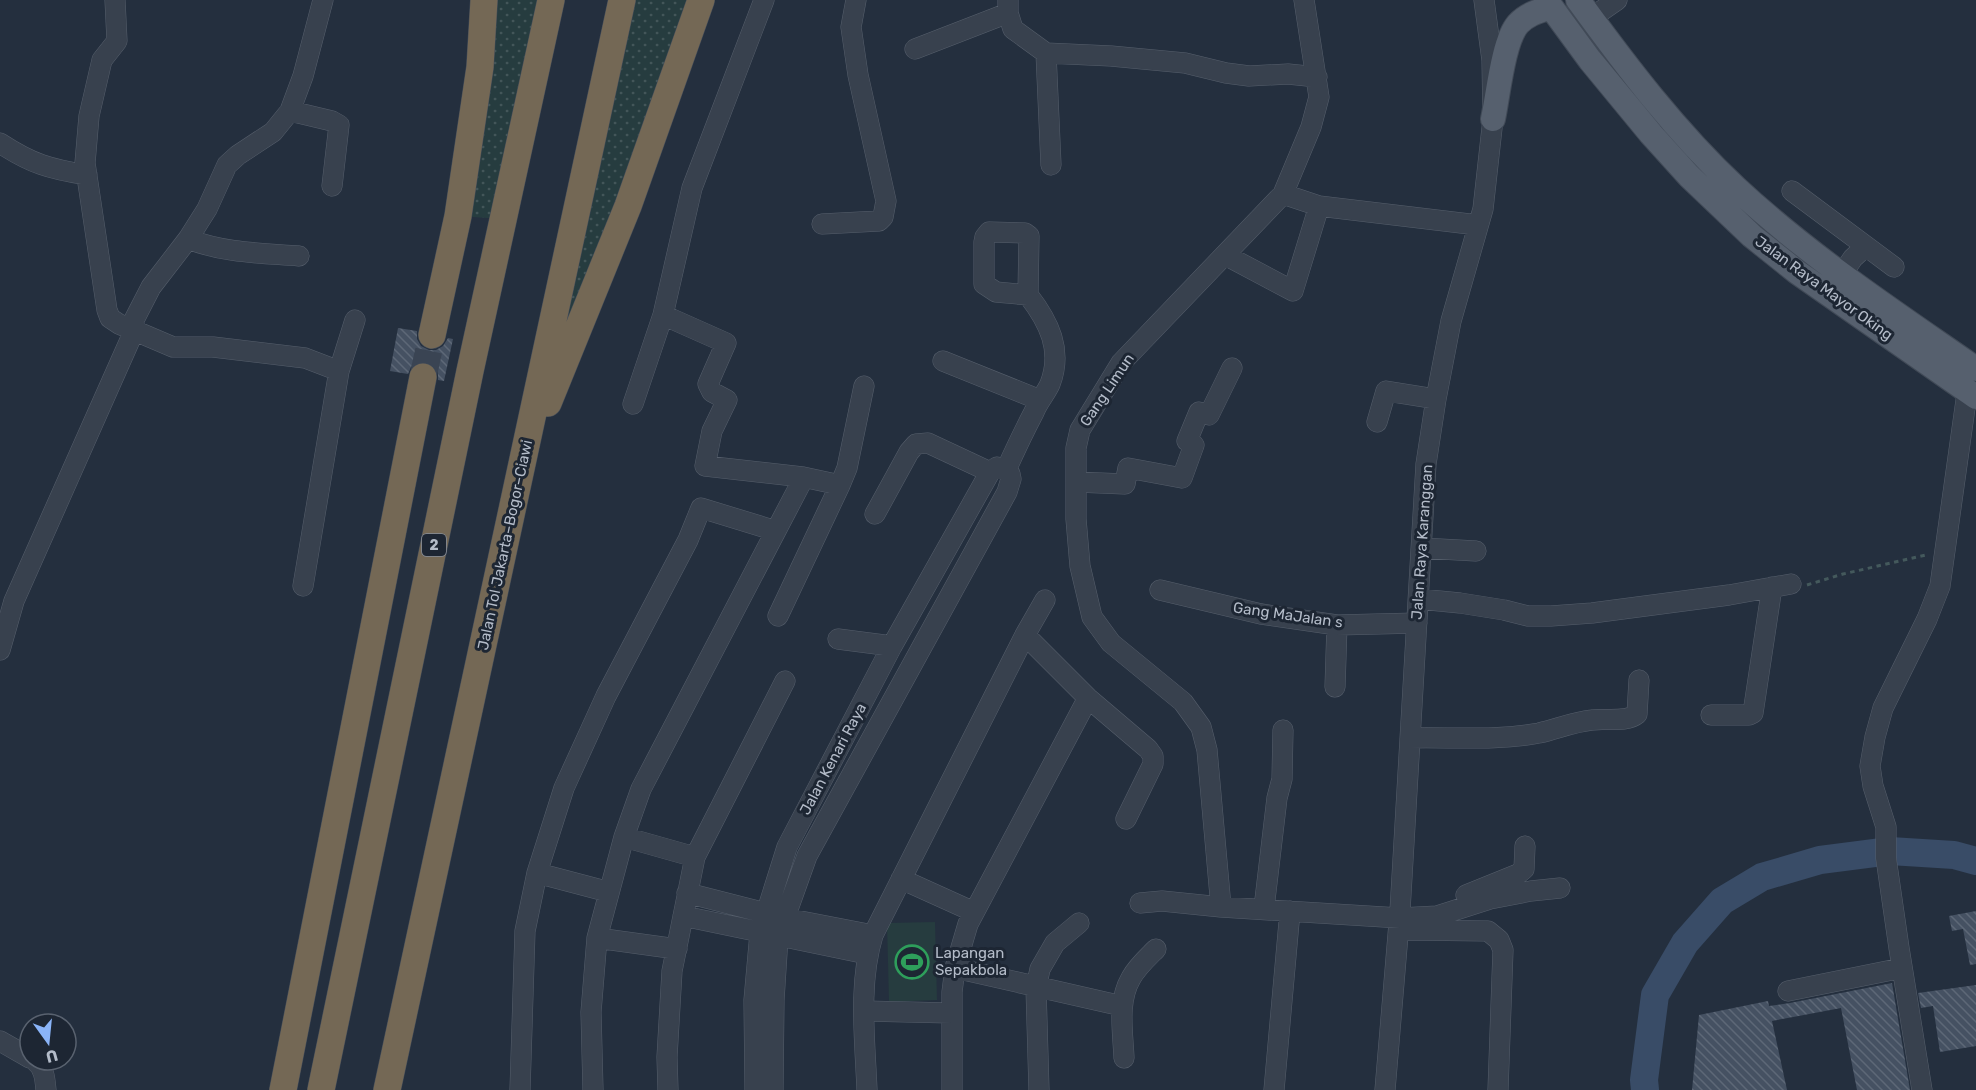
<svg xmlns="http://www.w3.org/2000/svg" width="1976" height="1090" font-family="Rubik,sans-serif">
<defs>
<pattern id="grass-dots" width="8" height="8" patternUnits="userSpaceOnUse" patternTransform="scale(1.5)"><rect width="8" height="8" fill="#263c3f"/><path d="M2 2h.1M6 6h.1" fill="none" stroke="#435659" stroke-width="1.8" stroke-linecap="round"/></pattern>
<pattern id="building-back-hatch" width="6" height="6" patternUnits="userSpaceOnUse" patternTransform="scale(1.5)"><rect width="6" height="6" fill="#455162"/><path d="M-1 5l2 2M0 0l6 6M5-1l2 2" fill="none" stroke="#5d6877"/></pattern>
</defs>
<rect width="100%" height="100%" fill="#242f3e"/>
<path fill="url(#grass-dots)" d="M484,0H551L503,219L458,216Z
M622,0H701L520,471Z"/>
<path fill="#263c3f" d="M935,922L937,1000L889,1002L887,923Z"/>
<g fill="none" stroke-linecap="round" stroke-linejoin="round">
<path stroke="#394c67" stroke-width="28" d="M1645,1090L1644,1080L1655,995L1685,943L1722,901L1762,877L1820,860L1890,851L1954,855L1976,861"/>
</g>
<path fill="url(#building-back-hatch)" d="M398,328L417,331V339L421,346L429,350H436L443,346L448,338L453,339L444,381L438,380V371L433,365L427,362H417L411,367L408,374L390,371Z
M1976,911V964L1970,965L1963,929L1952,931L1949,916Z
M1892,983L1910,1090H1857L1841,1008L1772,1021L1787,1090H1692L1699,1015L1768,1001L1769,1006L1790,1003Z
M1976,985V1046L1940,1052L1933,1006L1921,1008L1918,993Z"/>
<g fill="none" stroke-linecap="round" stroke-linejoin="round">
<path stroke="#3a4453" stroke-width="27" stroke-dasharray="27 14" stroke-linecap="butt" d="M423,377L432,335"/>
<g stroke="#565f6c" stroke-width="21">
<path id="minor" d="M115,0L117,41L102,60L89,116L85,163L107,310L110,318L119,324L173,347H213L305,358L339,371
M1008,0V13L1013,29L1046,53L1111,56L1185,63L1226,73L1249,76L1288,74L1317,77
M1591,18L1617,0
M915,49L1008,13
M1046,53L1051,165
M290,111L332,121L339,125L332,186
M0,143C32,164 50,169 87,175
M1792,191L1894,267
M1283,194L1319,206L1478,225
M822,224L879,221L883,217L886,201L858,75L851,27L856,0
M989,232L1025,233L1029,236L1028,295L996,292L984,284V242L985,237Z
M188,239C224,253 261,253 299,256
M1225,255L1293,291L1319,206
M1842,274L1853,258L1865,247
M663,315L726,343L708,384L712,392L727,400L712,431L705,466L803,477L840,485L847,468L864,386
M943,361L1040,400
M633,404L663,315L692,188L764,0
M1377,422L1386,391L1436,399
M1006,470C1015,450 1024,431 1034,412C1038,402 1046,393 1050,384C1063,350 1049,322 1028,295
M1076,482L1125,484L1128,468L1182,478L1194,445L1187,441L1199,412L1209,415L1232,368
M875,514L909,452L916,444L928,443L990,472
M1422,548L1476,551
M303,586L339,371L355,320
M1160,590L1261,614L1337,625L1417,623
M1419,599L1460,603L1504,610L1528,616H1551L1592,613L1729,595L1791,584
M778,616L840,485
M1025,635L1088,698L1148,749L1153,756V764L1126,819
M838,639L892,646
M0,650L14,601L134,331V320L151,287L188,239L207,209L227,165L238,155L273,132L290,111L303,76L323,0
M1335,687L1337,625
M1711,715H1749L1753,713L1772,587
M1410,738C1452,737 1497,741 1539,733C1557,729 1573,722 1592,720C1606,718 1626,723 1637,714L1639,680
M624,837L695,857
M537,873L609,892
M901,879L974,912
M687,893L785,918L873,935
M1466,895L1518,874L1524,869L1525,846
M1140,903L1162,901L1221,907L1400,918L1437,916L1490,899L1531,891L1560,888
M1221,907L1207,750L1201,727L1183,702L1111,643L1092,617L1080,566L1076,519V448L1080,430L1121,363L1283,194L1311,127L1319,97L1304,0
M1264,908L1277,798L1282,779L1283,730
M683,916L867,954
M1407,930L1488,931L1499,940L1503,950L1498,1090
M597,938L677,949
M955,968L1122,1006
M1788,991L1902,968
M864,1011L951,1013
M0,1041L30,1058
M1124,1058C1123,1032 1117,1002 1131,978C1137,967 1147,958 1156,949
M34,1060C44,1067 45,1078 46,1090
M520,1090L525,931L537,873L564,788L606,696L688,540L701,508L776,531
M593,1090L591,1012L597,938L624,837L641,789L802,481
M668,1090L667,1057L672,971L695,857L785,681
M755,1090L754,1000L760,933L787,847L892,646L990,472L997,467L1006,470L1010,474L1011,479L1007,492L807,856L778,937L774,1000L773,1090
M867,1090C865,1040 858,984 873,935L1025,635L1045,600
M952,1090V992L955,968L968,924L1088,698
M1039,1090L1036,988L1040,969L1055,943L1079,923
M1274,1090L1290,911
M1385,1090L1400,911L1426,464L1436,399L1451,321L1483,209L1493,119L1492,60L1484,0
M1922,1090L1899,948L1886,858V827L1873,786L1870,766L1875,737L1883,708L1927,619L1940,586L1969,379"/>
</g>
<g stroke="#414a57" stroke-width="26">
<path id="major" d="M1546,0L1590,60L1651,134L1689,176L1752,236L1797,272L1976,397
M1578,0C1626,66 1676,132 1736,188C1809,256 1894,312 1976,369
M1493,119C1498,96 1503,41 1518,24C1527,14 1539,11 1551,7"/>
</g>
<g stroke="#434c59" stroke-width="28">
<path id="highway" d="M432,335L458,216L480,67L484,0
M548,403L628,206L701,0
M283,1090L423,377
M321,1090L470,371L551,0
M387,1090L622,0"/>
</g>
<path stroke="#44595c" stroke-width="3" stroke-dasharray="4.5 4.5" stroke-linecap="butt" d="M1807,585L1843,574L1926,555"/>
<use href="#minor" stroke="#38414e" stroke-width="20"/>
<use href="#major" stroke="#56606e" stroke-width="24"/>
<use href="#highway" stroke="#746855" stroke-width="27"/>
</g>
<defs>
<g id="stadium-ring" transform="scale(1.725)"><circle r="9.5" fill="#1d2633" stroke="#2e9e5b" stroke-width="1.5"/><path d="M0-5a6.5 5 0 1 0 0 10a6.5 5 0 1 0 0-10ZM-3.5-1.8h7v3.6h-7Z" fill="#2e9e5b"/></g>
</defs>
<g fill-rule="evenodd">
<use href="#stadium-ring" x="912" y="962"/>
</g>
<g text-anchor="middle" stroke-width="6" stroke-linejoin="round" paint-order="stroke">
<rect fill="#1d2633" stroke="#878f9c" stroke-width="1.5" x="422" y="534" width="24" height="22" rx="4.5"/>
<g font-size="14" font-weight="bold" fill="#b4bcc9">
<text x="434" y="550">2</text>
</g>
<g font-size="15" fill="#b4bcc9" stroke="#1d2633">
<text transform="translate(1824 288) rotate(36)" y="5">Jalan Raya Mayor Oking</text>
<text transform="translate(1107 390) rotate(-56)" y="5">Gang Limun</text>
<text transform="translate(1422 542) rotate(-86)" y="5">Jalan Raya Karanggan</text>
<text transform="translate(505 545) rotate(-78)" y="5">Jalan Tol Jakarta–Bogor–Ciawi</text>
<text transform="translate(1288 615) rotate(8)" y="5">Gang MaJalan s</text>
<text transform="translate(833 759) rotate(-62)" y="5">Jalan Kenari Raya</text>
</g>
<g font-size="15" fill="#b4bcc9" stroke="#1d2633" text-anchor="start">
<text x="935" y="958">Lapangan<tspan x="935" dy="17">Sepakbola</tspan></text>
</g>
</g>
<g transform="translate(48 1042) rotate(165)"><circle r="28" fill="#1d2633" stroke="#59626f" stroke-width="1.5"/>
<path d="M0-4.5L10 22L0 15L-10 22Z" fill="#8ab4f8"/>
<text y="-9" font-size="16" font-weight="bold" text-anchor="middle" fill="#b4bcc9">U</text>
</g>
</svg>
